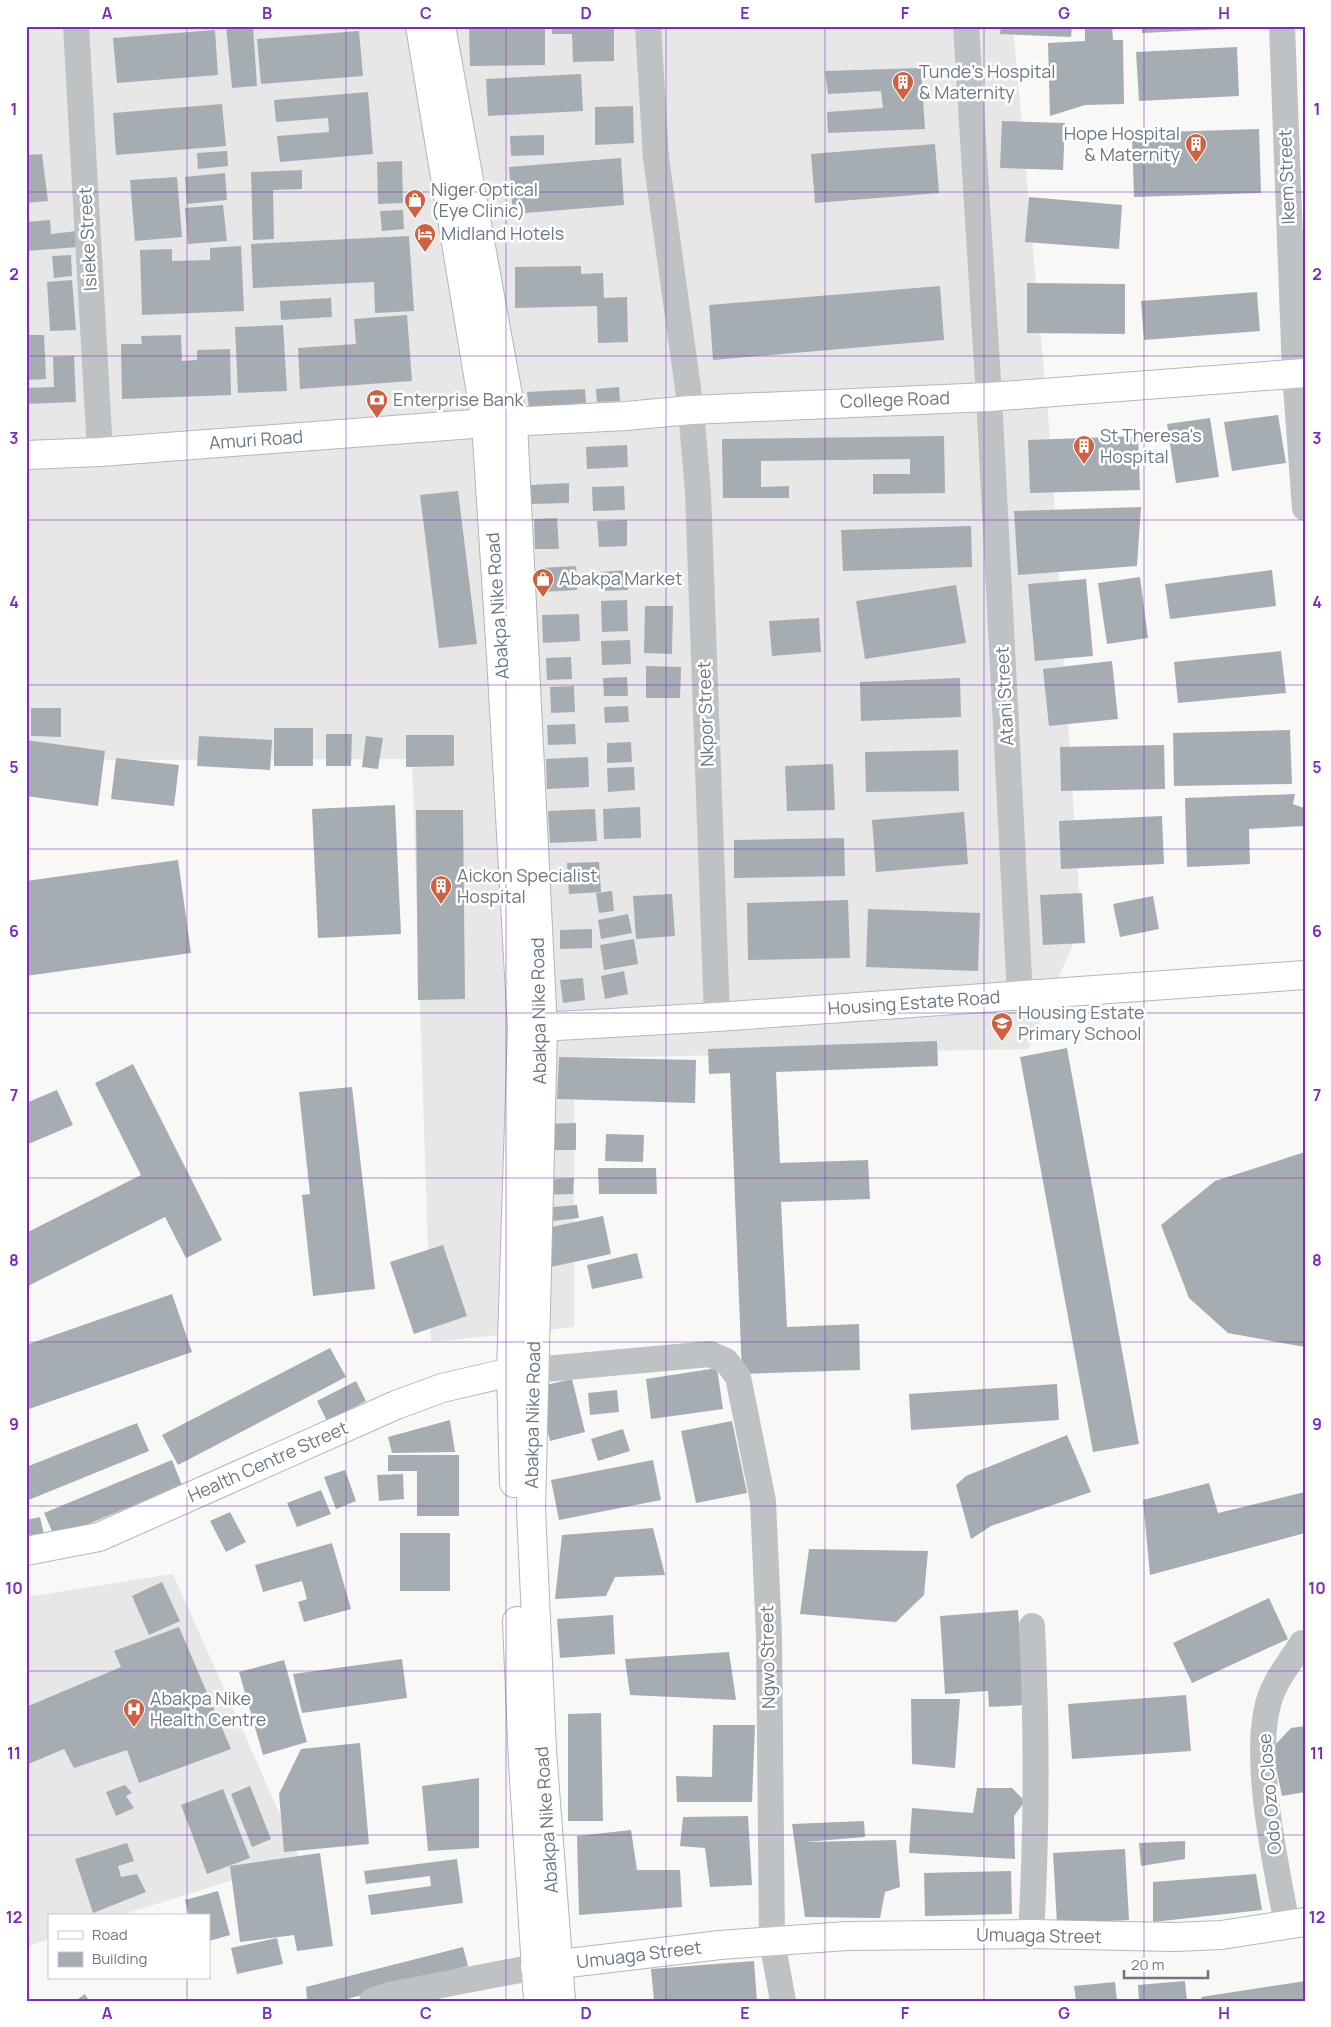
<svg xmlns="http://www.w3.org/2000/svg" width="1331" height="2027" font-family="Manrope,sans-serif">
<rect width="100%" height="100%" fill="#f8f8f6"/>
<path fill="#e6e7e6" d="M26,26H1013L1050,437L1081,925L1028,1049L574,1058V1327L431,1342L412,759L26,760Z
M173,1574L300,1859L118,1916H49V1939L26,1947V1597Z"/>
<path fill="#a6adb2" d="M226,26H253L257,86L232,88Z
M469,26H545V65L470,66Z
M552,26H614V61L573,62L572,34H552Z
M1001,26H1072L1071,37L1000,34Z
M1085,26H1112L1113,40H1123L1124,104L1085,105L1050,116L1048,43L1085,41Z
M1142,26H1226V29L1142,33Z
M215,30L218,75L117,83L113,38Z
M359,31L363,76L261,84L257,39Z
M1237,47L1239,96L1139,101L1136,52Z
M921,68L925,129L828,133L827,112L883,108L881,91L828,94L825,71Z
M581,74L583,111L488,116L486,79Z
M368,92L373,154L280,162L277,136L329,132L328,118L276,122L274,100Z
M222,104L226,146L116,155L113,113Z
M633,106L634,143L595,145V107Z
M1002,121L1065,123L1063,170L1000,168Z
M1259,129L1261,193L1134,197L1132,133Z
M544,135V155L511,156L510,136Z
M935,144L939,193L815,203L811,154Z
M227,151L228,166L198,169L197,153Z
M42,154L48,201L26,203V155Z
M621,158L624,205L513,214L509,167Z
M402,161L403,203L378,204L377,162Z
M302,170V189L273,190L274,239L253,240L251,172Z
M225,173L227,200L187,204L185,177Z
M177,177L182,237L135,241L130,180Z
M1029,197L1122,205L1119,249L1025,242Z
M223,205L227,241L188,244L185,208Z
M403,210L404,229L382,231L380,211Z
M50,220L51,234L77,231L78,247L26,251V222Z
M409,236L414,311L375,313L374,282L253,288L251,244Z
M241,246L244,311L142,315L140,250L172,249V261L210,260V248Z
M71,255L72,276L54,278L52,256Z
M581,266V274L603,273L604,298L627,297L628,342L598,343L597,306L515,308V267Z
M72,280L76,330L50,331L47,282Z
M1027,283L1125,284V334L1027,333Z
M940,286L944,340L713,360L709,305Z
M1257,292L1260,331L1144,340L1141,301Z
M331,298L332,317L281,320L280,301Z
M407,315L412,381L300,389L298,348L356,344L354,319Z
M283,325L287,391L238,393L235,327Z
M26,335H44L46,379L26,380Z
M181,335L182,361L197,360V350L230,349L231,395L122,399L121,344H142L141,336Z
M74,356L76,402L26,404V388L54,387L53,357Z
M619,387L620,401L597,402L596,389Z
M585,389L586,403L529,408L527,392Z
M1278,415L1286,463L1232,471L1224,422Z
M1210,418L1219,477L1176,483L1167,424Z
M944,436L945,493L873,494V474H910V459L761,461V487L789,486V498H723L722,439Z
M1138,436L1140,490L1030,493L1028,440Z
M627,445L628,467L587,469L586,447Z
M569,483V503L531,504V485Z
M624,486L625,510L593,511L592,487Z
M458,491L477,644L439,648L420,495Z
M1141,507L1137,566L1018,575L1014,511Z
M557,518L559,549H535L534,519Z
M627,520V546L599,547L597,521Z
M971,526L972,567L843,571L841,530Z
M576,566L577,590L541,592L540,568Z
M627,570L628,590L601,591L600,572Z
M1272,570L1276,606L1170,619L1165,584Z
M1140,577L1148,638L1107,644L1098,583Z
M1086,579L1093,656L1035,661L1028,584Z
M956,585L966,643L865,659L856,601Z
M627,600L628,631L602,632L601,601Z
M645,606H673L672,654L644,653Z
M579,614L580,641L543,643L542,615Z
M819,618L821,652L772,656L769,621Z
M630,640L631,664L602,665L601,641Z
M1281,651L1286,693L1178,703L1174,662Z
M571,657L572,679L547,680L546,658Z
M1112,661L1118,719L1049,726L1043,669Z
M646,666L681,667L680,698H646Z
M627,677L628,696H604L603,678Z
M960,678L961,717L861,721L860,682Z
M574,686L575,712L551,713L550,687Z
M628,706L629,722L605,723L604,707Z
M31,708H61V737L31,736Z
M575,724L576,744L548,745L547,725Z
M274,728H313V766H274Z
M1290,730L1292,784L1174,786L1173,733Z
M326,734H352L351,766H326Z
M406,735H454V766L406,767Z
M199,736L272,740L270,770L197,766Z
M366,736L383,738L378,769L362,767Z
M26,740L105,751L98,806L26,796Z
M631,742L632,762L607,763V743Z
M1164,745L1165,789L1061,791L1060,747Z
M958,750L959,791L866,792L865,752Z
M588,757L589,787L547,789L546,759Z
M116,758L179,765L174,806L111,799Z
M833,764L835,810L787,811L785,766Z
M634,767L635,790L608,792L607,768Z
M1295,794L1293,804L1304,808L1305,826L1249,829L1250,864L1187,867L1185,798Z
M395,805L401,934L318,938L312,809Z
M640,807L641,838L604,839L603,809Z
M595,809L597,841L550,843L548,811Z
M416,810H463L465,999L418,1000Z
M964,812L968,864L876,872L872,820Z
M1162,816L1164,864L1061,869L1059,821Z
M844,838L845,876L734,878V840Z
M178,860L191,953L26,976V881Z
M599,862L601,892L569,894L567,863Z
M612,891L614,911L599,913L596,893Z
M1082,893L1085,943L1043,945L1040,895Z
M672,894L675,936L636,939L633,896Z
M1153,896L1159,929L1120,937L1113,904Z
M848,900L850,958L748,960L747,903Z
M868,909L980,913L978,971L866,967Z
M628,914L632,933L601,939L598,920Z
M592,929V948L560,949V930Z
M634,939L638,964L604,970L600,945Z
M624,971L628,994L605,999L601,976Z
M583,978L585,1000L563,1003L560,980Z
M937,1041L938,1066L776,1072L780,1163L868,1160L870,1199L781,1202L787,1327L859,1324L860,1370L742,1374L730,1073L709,1074L708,1049Z
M1067,1048L1139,1444L1093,1452L1020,1057Z
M559,1057L696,1060L695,1103L557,1099Z
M133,1064L222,1240L186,1258L165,1217L26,1287V1233L141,1175L95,1083Z
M352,1087L375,1289L313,1296L302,1195L310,1194L299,1092Z
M57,1090L73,1125L26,1145V1103Z
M576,1123V1150H544V1124Z
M606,1134L644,1135L643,1162L605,1161Z
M1305,1152V1347L1228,1333L1189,1298L1161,1225L1215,1181Z
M598,1168H656L657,1194H599Z
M574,1178L573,1194L541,1195L542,1180Z
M577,1205L579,1218L543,1222L542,1208Z
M603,1216L611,1254L546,1268L538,1230Z
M443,1245L467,1316L414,1334L390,1262Z
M637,1253L643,1278L592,1289L587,1265Z
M172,1294L192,1352L26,1410V1345Z
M330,1348L346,1377L178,1465L162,1435Z
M717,1368L723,1409L651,1419L646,1379Z
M572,1379L585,1432L550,1441L537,1387Z
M356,1381L366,1401L327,1421L317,1401Z
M1057,1384L1059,1420L911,1430L909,1394Z
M617,1390L619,1412L590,1415L588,1393Z
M450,1420L455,1452L392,1453L388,1437Z
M732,1421L747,1493L696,1503L681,1431Z
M137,1423L149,1451L26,1501V1467Z
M623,1429L630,1451L598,1461L591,1439Z
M1067,1435L1091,1492L991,1526L971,1539L956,1485L966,1476Z
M388,1455H459V1516H417V1471H388Z
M172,1460L182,1485L55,1538L44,1513Z
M653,1460L661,1500L559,1520L551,1480Z
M345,1470L356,1501L336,1509L324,1477Z
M403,1474L404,1499L379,1501L377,1475Z
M1209,1483L1218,1513L1305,1492V1533L1150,1575L1143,1500Z
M321,1490L331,1514L297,1527L287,1503Z
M230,1512L246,1542L226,1552L210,1521Z
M40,1517L45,1539L26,1543V1520Z
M653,1528L665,1575L615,1577L606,1596L555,1599L562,1535Z
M400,1533H450V1591H400Z
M332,1543L351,1609L304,1622L298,1602L307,1599L302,1581L263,1592L255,1565Z
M809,1549L928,1551L924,1595L896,1622L800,1614Z
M162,1582L180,1621L149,1635L132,1596Z
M1269,1598L1288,1639L1192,1683L1173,1643Z
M1018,1610L1025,1705L989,1707L988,1691L945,1694L940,1616Z
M613,1615L615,1654L560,1658L557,1619Z
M179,1627L231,1749L139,1783L127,1750L74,1768L64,1749L26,1765V1707L121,1667L114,1651Z
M729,1652L736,1700L630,1695L625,1659Z
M402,1659L407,1698L302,1713L293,1674Z
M284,1660L307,1742L263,1755L239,1672Z
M1186,1695L1191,1751L1072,1759L1068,1704Z
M911,1699H960L955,1768L912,1764Z
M601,1713L603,1821H568V1714Z
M713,1725H755L752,1802H677L676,1776L712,1777Z
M1305,1726V1792L1282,1796L1272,1748L1291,1728Z
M360,1743L369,1844L284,1852L279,1794L301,1749Z
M479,1778V1848L428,1851L422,1786Z
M125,1785L132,1793L126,1796L134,1808L116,1816L106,1792Z
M250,1786L271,1839L252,1847L231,1794Z
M977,1788H1012L1025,1801L1014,1816L1015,1859L909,1853L912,1808L973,1813Z
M223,1789L250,1858L207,1874L181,1805Z
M748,1816L752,1885L710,1887L705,1848L680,1846L683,1817Z
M864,1821L865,1837L805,1842L896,1840L900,1887L885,1892L880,1918L805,1917L792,1824Z
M631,1830L637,1870H680L682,1907L579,1915L577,1836Z
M1185,1841V1859L1141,1866L1139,1843Z
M127,1843L134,1861L118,1866L121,1877L137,1874L146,1892L93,1913L75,1859Z
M1125,1849L1129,1920L1057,1924L1053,1853Z
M320,1853L333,1946L297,1951L294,1935L240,1942L230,1866Z
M457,1859L463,1903L371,1915L368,1895L431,1886L430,1876L366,1884L364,1871Z
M1011,1871L1012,1914L925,1916L924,1873Z
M1256,1874L1262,1910L1153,1922V1882Z
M218,1891L230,1935L209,1941V1916H189L185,1900Z
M277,1938L283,1964L237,1974L231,1948Z
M463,1947L468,1966L340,2001H307L306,1987Z
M754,1961L757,2001H654L651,1969Z
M1185,1981L1187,2001H1139L1138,1985Z
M1305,1981V2001H1202L1201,1997Z
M1115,1982L1117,2001H1076L1074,1986Z
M85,1994L89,2001H75Z"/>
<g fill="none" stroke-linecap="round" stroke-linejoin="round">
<g stroke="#b3b7bb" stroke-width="30">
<path id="secondary" d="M26,455L100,452L486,423L626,416L691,410L989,397L1305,373
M522,1028L717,1017L1305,975
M26,1551L99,1537L396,1405L442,1388L511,1372
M535,1967L720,1945L847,1936L1031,1934L1174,1937L1221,1935L1305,1922"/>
</g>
<g stroke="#b2b6b9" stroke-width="30">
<path id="primary" d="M420,26L486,423L501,656L522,1028L511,1372L514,1483
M441,26L513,423L543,1029L531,1510L542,1750L561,2001
M517,1621L523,1763L538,2001"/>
</g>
<path stroke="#bec2c5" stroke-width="26" d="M76,26L100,452
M648,26L656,158L691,410L698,492L717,1017
M966,26L989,397L1020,996
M1282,26L1295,373L1305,508
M512,1372L710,1354L726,1361L738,1377L763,1501L769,1636L772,1941L783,2001
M1287,1924C1276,1866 1250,1750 1271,1695C1277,1677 1292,1660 1302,1643
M1031,1934C1037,1831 1037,1729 1032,1626
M372,2001L389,1995L535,1967"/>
<use href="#secondary" stroke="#fff" stroke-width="28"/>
<use href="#primary" stroke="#fff" stroke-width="28"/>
</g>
<path fill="none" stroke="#7b2cbf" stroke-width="1" stroke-opacity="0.55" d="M187,26V1916M346,26V2001M506,26V2001M666,26V2001M825,26V2001M984,26V2001M1144,26V2001M26,192H1305M26,356H1305M26,520H1305M26,685H1305M26,849H1305M26,1013H1305M26,1178H1305M26,1342H1305M26,1506H1305M26,1671H1305M26,1835H1305M187,1978V2001"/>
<defs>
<g id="building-pin" transform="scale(1.125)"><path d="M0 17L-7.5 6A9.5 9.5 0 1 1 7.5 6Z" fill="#ce6140" stroke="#fff"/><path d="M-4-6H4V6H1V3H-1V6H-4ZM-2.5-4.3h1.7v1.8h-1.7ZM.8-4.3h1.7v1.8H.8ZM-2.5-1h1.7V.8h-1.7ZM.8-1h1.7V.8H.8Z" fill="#fff"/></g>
<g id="shop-pin" transform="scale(1.125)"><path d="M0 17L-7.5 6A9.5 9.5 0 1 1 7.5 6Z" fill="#ce6140" stroke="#fff"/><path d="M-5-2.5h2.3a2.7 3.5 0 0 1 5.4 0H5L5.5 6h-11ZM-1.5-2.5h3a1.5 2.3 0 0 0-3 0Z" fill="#fff"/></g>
<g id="hotel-pin" transform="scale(1.125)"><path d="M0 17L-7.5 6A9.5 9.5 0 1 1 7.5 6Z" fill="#ce6140" stroke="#fff"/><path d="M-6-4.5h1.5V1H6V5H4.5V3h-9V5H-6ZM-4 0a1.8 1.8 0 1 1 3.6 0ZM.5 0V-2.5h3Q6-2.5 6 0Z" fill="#fff"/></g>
<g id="bank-pin" transform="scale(1.125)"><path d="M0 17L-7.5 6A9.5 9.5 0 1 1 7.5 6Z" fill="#ce6140" stroke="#fff"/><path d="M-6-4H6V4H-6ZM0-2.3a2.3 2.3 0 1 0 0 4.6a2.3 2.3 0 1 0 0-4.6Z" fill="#fff"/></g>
<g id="school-pin" transform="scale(1.125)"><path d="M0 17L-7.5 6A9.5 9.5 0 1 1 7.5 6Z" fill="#ce6140" stroke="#fff"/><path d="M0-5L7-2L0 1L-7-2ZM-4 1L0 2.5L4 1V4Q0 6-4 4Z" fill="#fff"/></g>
<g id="hospital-pin" transform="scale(1.125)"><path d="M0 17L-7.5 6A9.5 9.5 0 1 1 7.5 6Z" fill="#ce6140" stroke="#fff"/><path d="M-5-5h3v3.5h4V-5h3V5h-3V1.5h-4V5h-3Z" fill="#fff"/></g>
</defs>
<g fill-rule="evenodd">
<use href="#building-pin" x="903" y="82"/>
<use href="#building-pin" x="1196" y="144"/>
<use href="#shop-pin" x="415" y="200"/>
<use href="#hotel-pin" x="425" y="234"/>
<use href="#bank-pin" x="377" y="400"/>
<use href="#building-pin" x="1084" y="446"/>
<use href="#shop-pin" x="543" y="579"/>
<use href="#building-pin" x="441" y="886"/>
<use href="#school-pin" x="1002" y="1023"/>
<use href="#hospital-pin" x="134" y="1709"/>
</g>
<g text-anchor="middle" stroke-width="5" stroke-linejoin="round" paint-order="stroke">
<g font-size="18" fill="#6b7883" stroke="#fff" text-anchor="start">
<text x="919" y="78">Tunde's Hospital<tspan x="919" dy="21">&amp; Maternity</tspan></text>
<text x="1180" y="140" text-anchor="end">Hope Hospital<tspan x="1180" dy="21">&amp; Maternity</tspan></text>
<text x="431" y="196">Niger Optical<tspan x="431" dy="21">(Eye Clinic)</tspan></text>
<text x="441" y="240">Midland Hotels</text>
<text x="393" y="406">Enterprise Bank</text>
<text x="1100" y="442">St Theresa's<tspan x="1100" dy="21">Hospital</tspan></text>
<text x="559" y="585">Abakpa Market</text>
<text x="457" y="882">Aickon Specialist<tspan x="457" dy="21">Hospital</tspan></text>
<text x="1018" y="1019">Housing Estate<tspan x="1018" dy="21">Primary School</tspan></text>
<text x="150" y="1705">Abakpa Nike<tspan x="150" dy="21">Health Centre</tspan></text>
</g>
<g font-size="18" fill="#6b7883" stroke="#fff">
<text transform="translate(1287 177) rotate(-92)" y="6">Ikem Street</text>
<text transform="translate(88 239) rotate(-93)" y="6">Isieke Street</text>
<text transform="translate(895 400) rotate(-2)" y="6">College Road</text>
<text transform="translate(256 440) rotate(-4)" y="6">Amuri Road</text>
<text transform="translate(498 606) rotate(-94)" y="6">Abakpa Nike Road</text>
<text transform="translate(1005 696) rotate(-93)" y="6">Atani Street</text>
<text transform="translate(706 714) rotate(-92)" y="6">Nkpor Street</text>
<text transform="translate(914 1003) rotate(-4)" y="6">Housing Estate Road</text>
<text transform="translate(539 1011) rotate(-91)" y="6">Abakpa Nike Road</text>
<text transform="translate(533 1415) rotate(-89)" y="6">Abakpa Nike Road</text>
<text transform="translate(268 1462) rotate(-24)" y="6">Health Centre Street</text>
<text transform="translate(768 1657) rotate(-91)" y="6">Ngwo Street</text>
<text transform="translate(1270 1794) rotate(-95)" y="6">Odo Ozo Close</text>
<text transform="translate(547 1820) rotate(-94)" y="6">Abakpa Nike Road</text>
<text transform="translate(1039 1936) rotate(1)" y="6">Umuaga Street</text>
<text transform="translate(639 1955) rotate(-7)" y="6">Umuaga Street</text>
</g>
</g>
<rect width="1331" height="2027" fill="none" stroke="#ffffff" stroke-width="55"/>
<rect x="48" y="1914" width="162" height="65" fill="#ffffff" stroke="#c4c9cd"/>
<rect x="58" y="1931" width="25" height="8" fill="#ffffff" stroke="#c4c9cd"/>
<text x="92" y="1940" font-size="15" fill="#6b7883">Road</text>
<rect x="58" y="1952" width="25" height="15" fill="#a6adb2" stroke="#c4c9cd"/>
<text x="92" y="1964" font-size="15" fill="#6b7883">Building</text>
<path d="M1124 1970v8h84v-8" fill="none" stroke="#6b7883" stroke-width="2.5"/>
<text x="1131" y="1970" font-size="15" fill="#6b7883" stroke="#ffffff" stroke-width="4" paint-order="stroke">20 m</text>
<rect x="28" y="28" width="1276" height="1972" fill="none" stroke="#7b2cbf" stroke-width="2"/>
<g font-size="16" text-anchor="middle" font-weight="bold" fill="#7b2cbf">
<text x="107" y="19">A</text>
<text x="267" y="19">B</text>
<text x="426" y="19">C</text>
<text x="586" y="19">D</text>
<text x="745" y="19">E</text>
<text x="905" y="19">F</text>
<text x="1064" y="19">G</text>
<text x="1224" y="19">H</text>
<text x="14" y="115">1</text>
<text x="1317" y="115">1</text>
<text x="14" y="280">2</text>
<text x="1317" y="280">2</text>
<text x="14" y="444">3</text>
<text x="1317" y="444">3</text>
<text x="14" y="608">4</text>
<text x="1317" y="608">4</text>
<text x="14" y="773">5</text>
<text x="1317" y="773">5</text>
<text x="14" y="937">6</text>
<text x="1317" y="937">6</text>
<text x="14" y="1101">7</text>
<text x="1317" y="1101">7</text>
<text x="14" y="1266">8</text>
<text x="1317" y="1266">8</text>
<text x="14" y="1430">9</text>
<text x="1317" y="1430">9</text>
<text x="14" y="1594">10</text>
<text x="1317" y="1594">10</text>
<text x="14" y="1759">11</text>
<text x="1317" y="1759">11</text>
<text x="14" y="1923">12</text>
<text x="1317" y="1923">12</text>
<text x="107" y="2019">A</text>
<text x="267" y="2019">B</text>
<text x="426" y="2019">C</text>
<text x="586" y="2019">D</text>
<text x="745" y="2019">E</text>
<text x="905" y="2019">F</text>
<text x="1064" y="2019">G</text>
<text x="1224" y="2019">H</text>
</g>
</svg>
